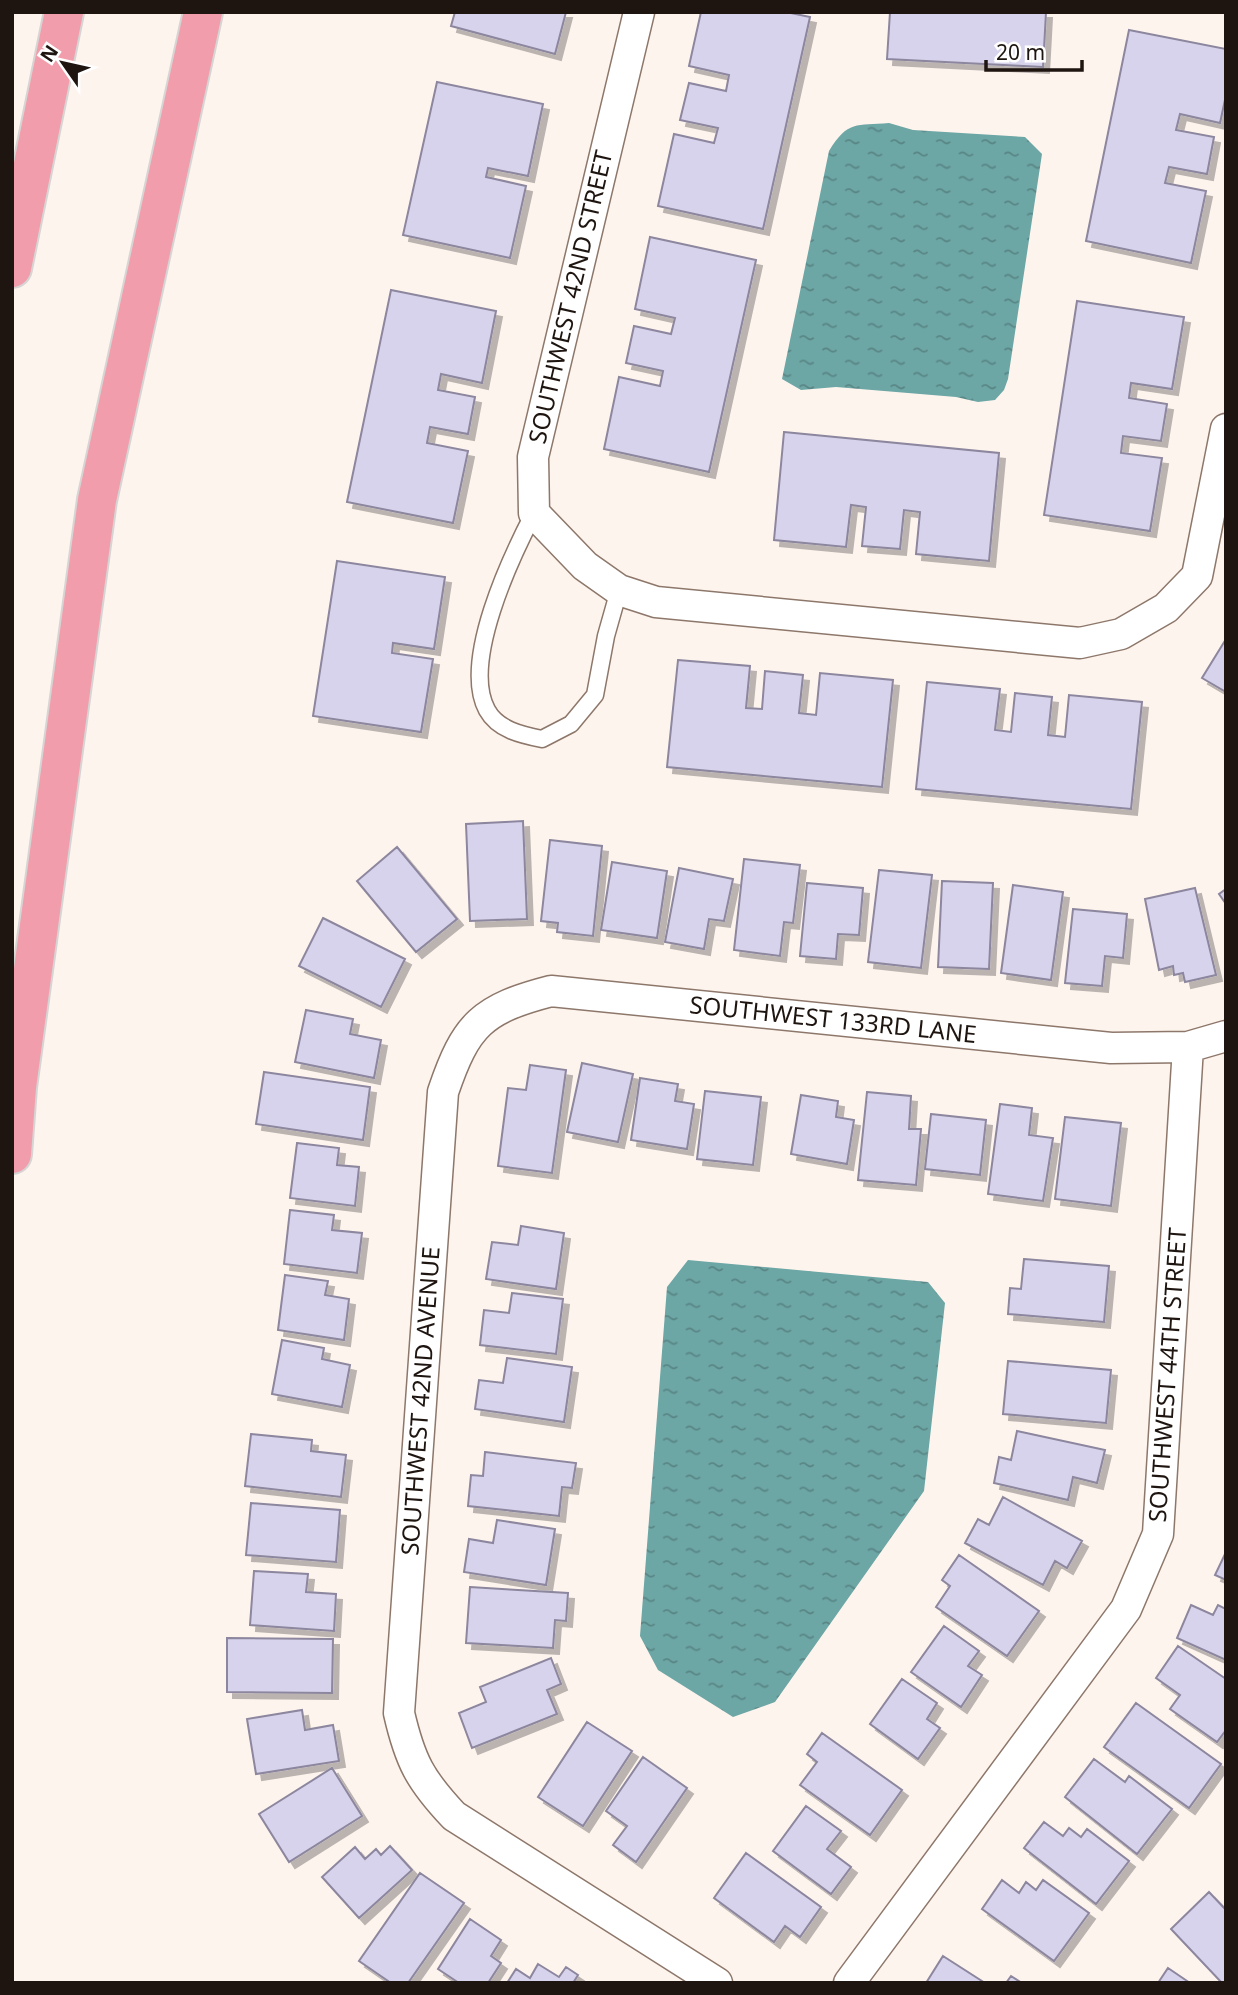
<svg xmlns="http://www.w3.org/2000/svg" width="1238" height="1995" font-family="'Noto Sans',sans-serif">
<defs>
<pattern id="water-ripples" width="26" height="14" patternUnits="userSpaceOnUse" patternTransform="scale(1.75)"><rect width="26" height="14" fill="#6ca6a5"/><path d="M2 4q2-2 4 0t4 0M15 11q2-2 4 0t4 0" fill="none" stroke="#588685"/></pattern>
<filter id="shadow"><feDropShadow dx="6" dy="6" stdDeviation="0" flood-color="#0004"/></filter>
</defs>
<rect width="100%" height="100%" fill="#fef4ee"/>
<path fill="url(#water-ripples)" d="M889,123L913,130L1025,137L1042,154L1008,379L1004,390L995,400L978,402L956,397L836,387L801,390L782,379L829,151C848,120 856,126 889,123Z
M688,1260L928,1282L945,1303L924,1491L775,1702L733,1717L658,1670L640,1636L667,1287Z"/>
<path fill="#d8d3ec" stroke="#8c879e" stroke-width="2" filter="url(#shadow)" d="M455,12H566L555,54L451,26Z
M701,12H786L810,17L763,229L658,206L674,134L714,143L718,128L680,120L689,83L726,91L729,75L689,66Z
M890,12H1046L1043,67L887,59Z
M1129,30L1226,49V95L1220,123L1180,114L1176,130L1214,137L1207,174L1169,167L1165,183L1206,191L1191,263L1086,241Z
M437,82L543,104L528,176L488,168L486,177L526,186L510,258L403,235Z
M650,237L756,260L709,472L604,449L619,377L660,386L663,371L626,363L634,326L671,334L675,318L635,309Z
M391,290L496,311L482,383L441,374L438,390L475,397L468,434L430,427L427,443L468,451L453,523L347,502Z
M1077,301L1184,317L1172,389L1131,383L1129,398L1167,404L1161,441L1123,436L1121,453L1162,458L1150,531L1044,515Z
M784,432L999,453L989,561L916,554L920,512L904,510L900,549L862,546L866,507L851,505L846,547L774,540Z
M337,561L445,577L434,649L393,643L392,653L433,659L421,732L313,716Z
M1226,639V692L1202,678Z
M678,660L750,666L746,708L762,709L765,671L803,675L799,713L816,715L820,673L893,680L882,787L667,767Z
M927,682L1000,689L995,730L1011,732L1015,693L1052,697L1048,735L1065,737L1069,695L1142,702L1131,809L916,789Z
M523,821L527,919L470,921L466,824Z
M550,840L602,846L593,936L557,932L558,923L541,921Z
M397,847L457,919L416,952L357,881Z
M744,859L800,865L793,923L784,922L780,956L734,950Z
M612,862L667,871L657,938L601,930Z
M679,868L733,879L724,921L709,919L704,949L665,942Z
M879,870L932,875L921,968L868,962Z
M942,881L993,883L989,969L938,967Z
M807,883L863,888L859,935L838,934L836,959L800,956Z
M1013,885L1063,892L1051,980L1001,973Z
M1195,888L1216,975L1185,982L1183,973L1174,975L1173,966L1159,970L1145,899Z
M1226,889V904L1219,894Z
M1073,909L1127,914L1123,958L1105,956L1102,986L1065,983Z
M323,918L405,959L381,1007L299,966Z
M306,1010L353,1019L350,1034L381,1040L374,1078L295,1062Z
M582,1063L633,1074L618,1142L567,1132Z
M530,1065L566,1070L552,1173L498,1166L508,1088L526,1090Z
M264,1072L370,1087L363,1140L256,1124Z
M640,1078L678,1084L675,1101L694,1104L687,1149L631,1140Z
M705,1091L761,1097L753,1165L697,1159Z
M867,1092L911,1096L909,1129H921L916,1185L858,1180Z
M801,1095L838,1101L836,1117L854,1120L847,1164L791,1154Z
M1000,1104L1032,1108L1029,1135L1053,1138L1043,1201L988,1194Z
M931,1114L986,1120L980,1175L925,1169Z
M1065,1117L1121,1123L1111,1206L1055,1199Z
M297,1143L339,1148L337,1165L359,1167L355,1206L290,1198Z
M290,1210L334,1215L332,1230L362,1233L357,1273L284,1264Z
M521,1226L564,1233L556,1289L486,1279L492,1242L518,1245Z
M1024,1259L1109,1266L1104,1322L1008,1314L1010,1288L1021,1289Z
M285,1275L328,1281L325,1295L349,1299L344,1340L278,1330Z
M512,1293L563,1299L556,1354L480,1345L484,1310L509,1313Z
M282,1340L324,1348L322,1359L350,1365L342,1407L272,1394Z
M507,1358L572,1367L564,1422L475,1409L479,1380L503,1383Z
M1008,1361L1111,1370L1106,1423L1003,1414Z
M1017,1431L1105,1450L1097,1483L1073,1477L1068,1500L994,1483L999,1457L1011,1460Z
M251,1434L312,1440L311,1451L346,1455L341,1497L245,1486Z
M485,1452L576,1463L572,1488L562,1487L559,1516L468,1506L471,1475L483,1476Z
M1003,1497L1082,1541L1067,1568L1055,1561L1043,1585L965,1543L978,1519L989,1525Z
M251,1503L340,1510L336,1562L246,1555Z
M497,1520L555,1529L546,1585L464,1572L469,1539L493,1543Z
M1226,1552V1580L1215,1575Z
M959,1555L1039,1611L1007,1656L936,1607L950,1586L942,1580Z
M254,1571L308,1574L306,1592L336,1594L334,1631L250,1625Z
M470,1587L568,1593L566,1621L555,1620L553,1648L466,1643Z
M1191,1605L1213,1615L1218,1605L1226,1609V1660L1177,1638Z
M944,1626L979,1651L968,1666L982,1675L961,1707L911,1672Z
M227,1638L333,1639L332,1693L227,1692Z
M1178,1646L1226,1679V1730L1217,1742L1170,1709L1180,1695L1156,1678Z
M551,1658L561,1684L547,1690L557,1714L472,1748L459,1713L486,1702L480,1687Z
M902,1679L937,1703L927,1719L940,1728L918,1759L870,1724Z
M1136,1703L1221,1764L1189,1808L1104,1747Z
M302,1710L305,1730L333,1725L339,1761L256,1774L247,1719Z
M587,1722L632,1751L583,1826L538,1797Z
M822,1733L902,1790L870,1835L800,1785L817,1762L807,1754Z
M643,1757L687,1788L636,1862L613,1845L627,1826L606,1811Z
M1094,1759L1125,1782L1129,1776L1172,1809L1137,1854L1065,1797Z
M332,1768L362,1816L289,1862L259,1814Z
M806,1806L841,1831L827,1849L851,1867L831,1894L773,1851Z
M1044,1822L1063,1836L1069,1828L1081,1837L1087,1829L1129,1861L1096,1904L1024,1848Z
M390,1846L412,1870L359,1918L322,1877L355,1847L365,1859L376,1849L381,1855Z
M746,1853L821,1907L800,1937L785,1926L774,1942L714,1898Z
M420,1873L464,1903L408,1983H391L359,1961Z
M1002,1880L1019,1893L1026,1882L1036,1890L1043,1880L1089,1913L1054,1961L982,1909Z
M1209,1892L1226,1910V1983H1222L1171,1929Z
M470,1919L501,1940L491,1956L501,1963L488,1983H459L438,1969Z
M943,1956L985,1983H926Z
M538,1964L559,1977L566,1967L578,1975L573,1983H507L516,1969L530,1978Z
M1168,1968L1190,1983H1158Z
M1011,1976L1022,1983H1006Z"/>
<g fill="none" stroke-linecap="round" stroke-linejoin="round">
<g stroke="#8d776a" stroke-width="19">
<path id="service" d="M534,513C511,557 461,662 487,710C498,730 522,735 542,739L571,724L595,695L606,636L619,590"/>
</g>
<g stroke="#8d776a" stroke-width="33">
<path id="minor" d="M639,12L533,457L534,513L585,566L619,590L656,602L1080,643L1121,634L1166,608L1197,576L1226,429
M717,1983L454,1816C420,1780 410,1761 399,1713L443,1092C466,1024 482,1009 551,991L1111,1048L1188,1047L1226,1036
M849,1983L1126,1609L1158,1534L1188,1047"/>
</g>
<g stroke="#d6d5d4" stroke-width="42">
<path id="motorway" d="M12,268L64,12
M12,1154L17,1087L97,500L203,12"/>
</g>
<use href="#service" stroke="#fff" stroke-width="16"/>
<use href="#minor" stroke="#fff" stroke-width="30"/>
<use href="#motorway" stroke="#f29dab" stroke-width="38"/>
</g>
<g text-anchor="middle" stroke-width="6" stroke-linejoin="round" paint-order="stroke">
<g font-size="24" fill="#1e1510" stroke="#fff">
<text transform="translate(571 297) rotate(-77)" y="8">SOUTHWEST 42ND STREET</text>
<text transform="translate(833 1020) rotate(6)" y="8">SOUTHWEST 133RD LANE</text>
<text transform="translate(1168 1375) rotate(-86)" y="8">SOUTHWEST 44TH STREET</text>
<text transform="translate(421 1401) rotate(-86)" y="8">SOUTHWEST 42ND AVENUE</text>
</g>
</g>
<rect width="1238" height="1995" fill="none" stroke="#1e1510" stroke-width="28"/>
<g transform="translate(63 63) rotate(304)" stroke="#ffffff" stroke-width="5" paint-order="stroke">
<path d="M0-5L12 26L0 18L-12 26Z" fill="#1e1510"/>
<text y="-10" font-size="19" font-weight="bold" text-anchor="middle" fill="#1e1510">N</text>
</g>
<path d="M986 60v10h96v-10" fill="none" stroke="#1e1510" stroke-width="3.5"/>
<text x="996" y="60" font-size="21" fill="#1e1510" stroke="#ffffff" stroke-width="5" paint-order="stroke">20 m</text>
</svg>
